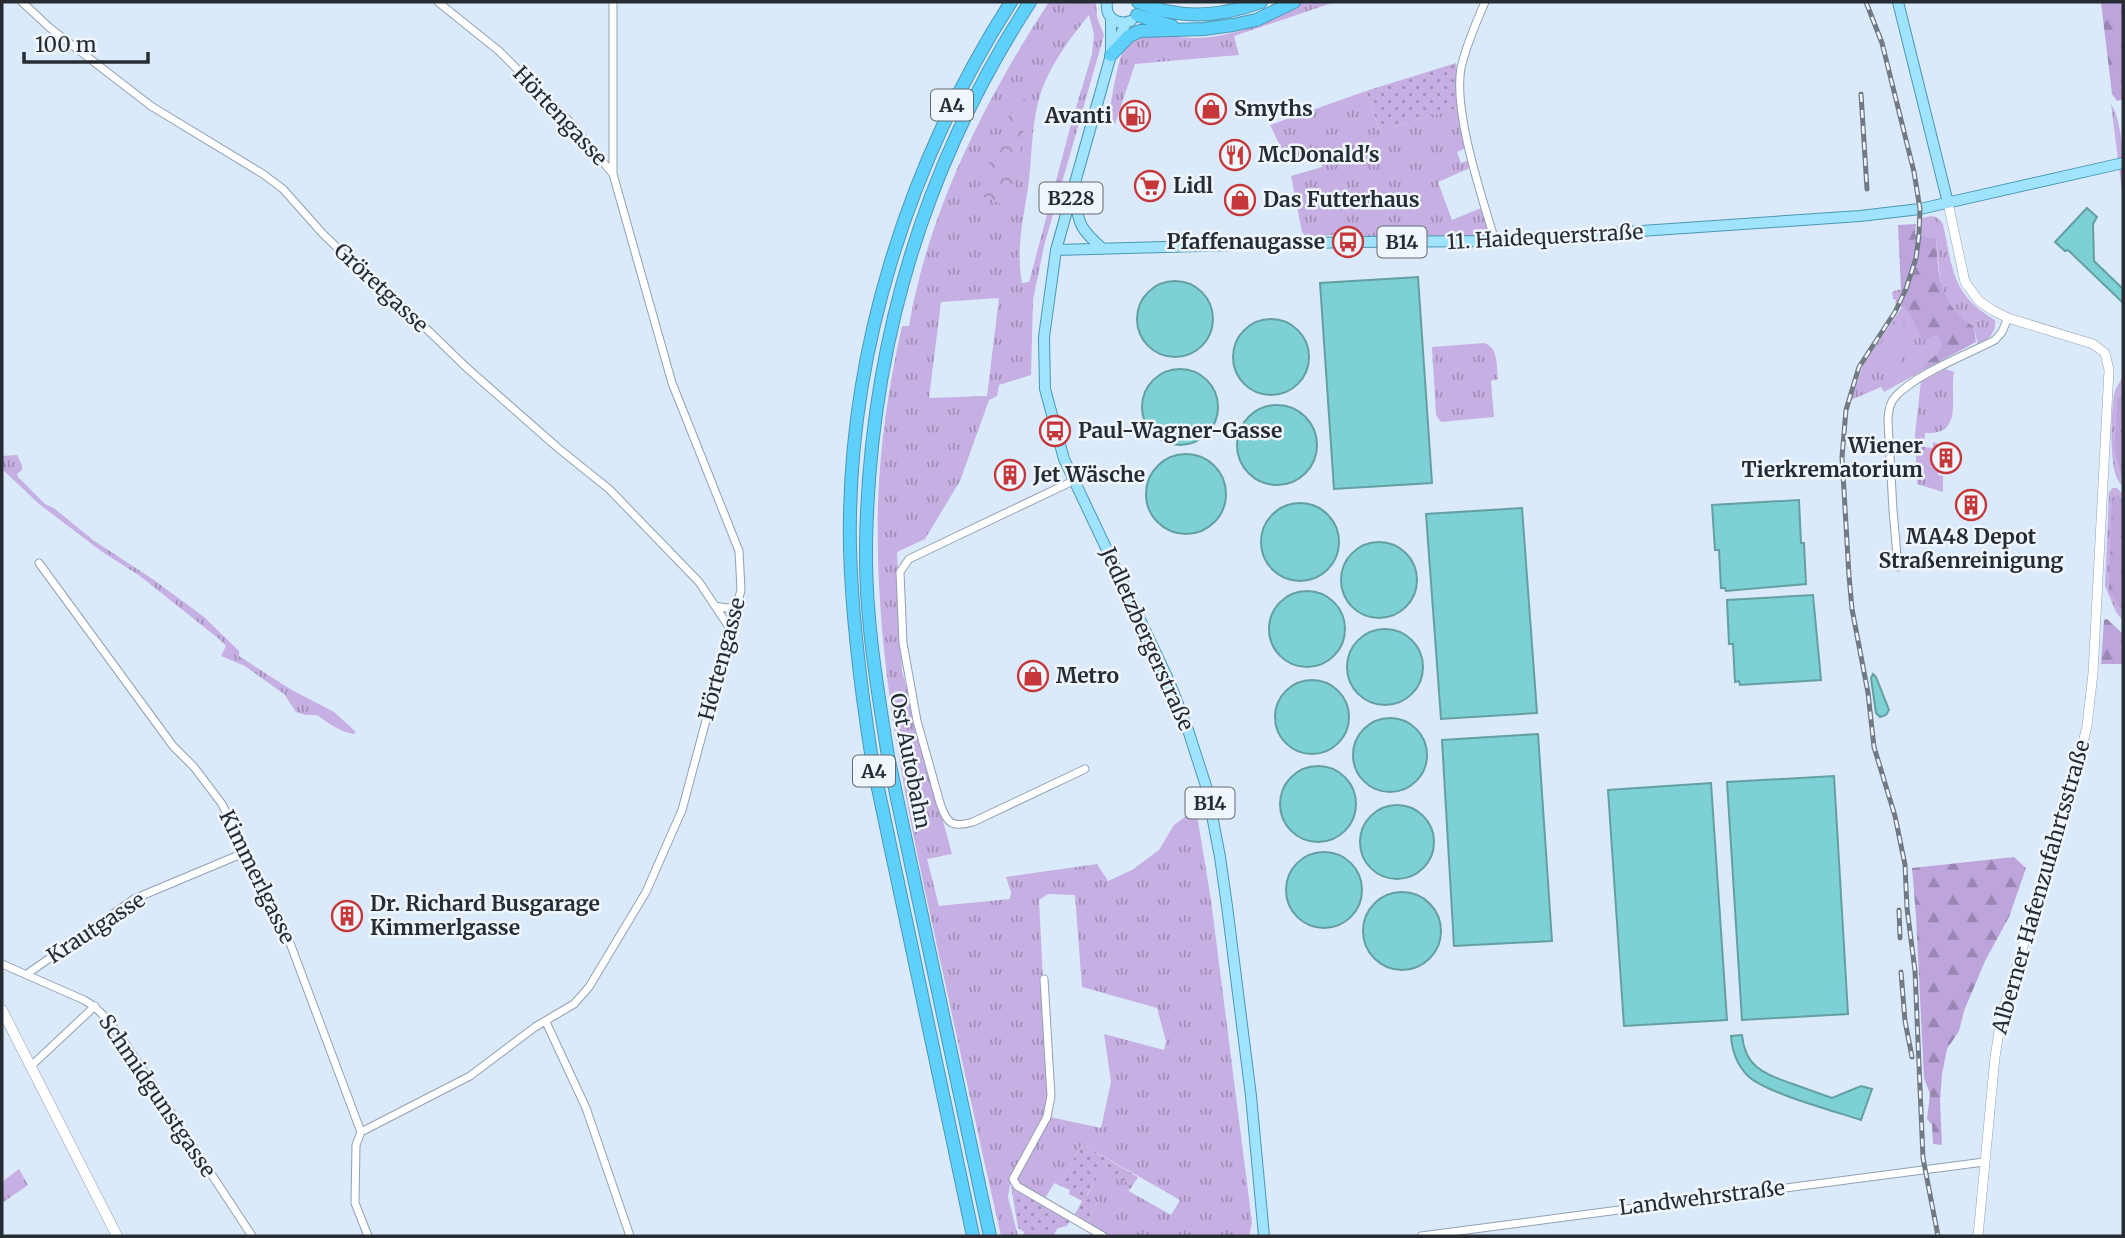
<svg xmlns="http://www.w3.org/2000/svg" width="2125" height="1238" font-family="Merriweather,serif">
<defs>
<pattern id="grass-tufts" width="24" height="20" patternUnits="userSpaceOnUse" patternTransform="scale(1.75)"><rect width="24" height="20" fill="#c6afe2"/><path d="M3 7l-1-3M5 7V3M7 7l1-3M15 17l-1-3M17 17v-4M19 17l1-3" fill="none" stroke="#a18fb8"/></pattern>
<pattern id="forest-firs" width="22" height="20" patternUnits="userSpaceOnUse" patternTransform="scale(1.75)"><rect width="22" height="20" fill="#bda5dc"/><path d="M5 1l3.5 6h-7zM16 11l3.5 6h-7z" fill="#9987b3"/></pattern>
<pattern id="park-crowns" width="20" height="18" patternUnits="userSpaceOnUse" patternTransform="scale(1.75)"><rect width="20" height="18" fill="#c6afe2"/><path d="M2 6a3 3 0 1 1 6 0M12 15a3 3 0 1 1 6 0" fill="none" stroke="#a18fb8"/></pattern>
<pattern id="garden-dots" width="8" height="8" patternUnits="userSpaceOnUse" patternTransform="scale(1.75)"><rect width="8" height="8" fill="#c6afe2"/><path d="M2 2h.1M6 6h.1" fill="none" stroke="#a18fb8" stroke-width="1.8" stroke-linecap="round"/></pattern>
</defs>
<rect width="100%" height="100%" fill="#dbeafb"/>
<path fill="url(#grass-tufts)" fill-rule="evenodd" d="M1049,2H1096L1097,17L1104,35L1044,246L1033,300L1031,375L999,385L997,396L989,400L960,481L925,539L897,552L902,671L952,854L927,859L939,906L1010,899L1011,892L1006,877L1097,864L1108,881L1132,870L1159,850L1174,825L1196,809L1211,900L1247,1183L1252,1223L1249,1236H1110L1087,1222L1097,1202L1087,1196L1102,1168L1129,1183L1127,1190L1171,1215L1180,1200L1082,1144L1061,1182L1056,1180L1044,1200L1017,1181L1010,1185L1008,1197L1018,1236H1001C978,1135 956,1033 934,932C903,791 874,649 878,503C880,444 889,384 902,326H909C928,212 986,98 1049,2ZM1089,15L1094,34L1092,54L1070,128L1032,271L1029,282L1022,283C1016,250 1023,220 1028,188C1032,160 1031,130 1038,103C1045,72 1069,39 1089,15ZM999,298L987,396L929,398L941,302ZM1048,894L1075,895L1082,987L1157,1008L1166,1041L1164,1050L1104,1034L1111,1082L1101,1128L1050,1117L1039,900Z
M1304,2H1335L1234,36L1239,55L1135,64L1115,124L1110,122L1108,118C1112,100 1117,59 1126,45C1138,28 1175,38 1193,38C1234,38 1270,21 1304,2Z
M1366,91L1380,131L1460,107L1466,148L1457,152L1461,163L1469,160L1470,168L1438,182L1452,220L1481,208L1489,230L1483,237L1375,238L1358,236V233L1306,237L1302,232L1291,176L1322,167L1318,151L1292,159L1285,156L1270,125Z
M2111,104C2125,127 2123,172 2123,199Z
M1932,216L1938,218L1943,224C1953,270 1952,295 1995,320C1997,332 1988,340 1978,346L1974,327L1953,311L1941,290L1936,238L1922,235V218Z
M1901,289H1906L1904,305L1910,314L1923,340L1938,335L1942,344L1936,355L1924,364V370L1884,392L1881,387L1851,400L1863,365L1902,307L1895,303L1896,300L1893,299L1892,292Z
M1484,343C1499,348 1496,365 1498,379L1491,381L1494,417L1441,422L1436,415L1432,347Z
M1946,369L1954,372C1949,397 1965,435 1925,433L1924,447L1933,448V442L1941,445L1938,475L1943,476V492L1917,484L1915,434L1921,381Z
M2123,377V395L2117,400L2114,449L2123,487C2121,484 2118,481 2117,478C2109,463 2111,406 2115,391C2117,386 2120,381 2123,377Z
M17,455L22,465V470L17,474L18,477L45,504L55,509L93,540L154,580L204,617L239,651V656L290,689L334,712L356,732L353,734C339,731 328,723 317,715H306L296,712L284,694L245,666L221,656L226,646L219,639L140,576L101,551L39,504L2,469V456Z
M2112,488H2117L2123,494V621L2116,612L2105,586L2109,493Z
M19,1169L28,1185L2,1203V1182Z"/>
<path fill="url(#forest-firs)" d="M2101,2H2123V99L2117,101L2112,94Z
M1916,224L1915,234L1936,238C1939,279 1937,301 1974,327L1976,342L1924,370V364L1936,355L1942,344L1937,335L1923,341L1910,314L1900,303L1906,290L1901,289L1898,225Z
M2123,395V486L2114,449L2117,399Z
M2118,495L2123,499V608H2120L2109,592L2112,502Z
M2107,619L2123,634V664H2101L2104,620Z
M2014,857L2026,868L2009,917L1985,961L1964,1011L1959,1031L1947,1049L1942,1074L1940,1101L1942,1145L1933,1144L1932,1125L1927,1119L1930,1094L1924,1078L1916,916L1912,868Z"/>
<path fill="url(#park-crowns)" d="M1026,97L1023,134L1012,208L976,194L1007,118Z"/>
<path fill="url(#garden-dots)" d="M1456,63L1460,107L1380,131L1366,91Z
M1082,1144L1138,1177L1129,1191L1126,1189L1129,1183L1102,1169L1087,1195L1097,1202L1087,1222L1075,1214L1082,1201L1069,1194L1070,1190L1054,1183L1056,1180L1061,1182Z
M1011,1186L1070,1220L1067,1226L1058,1228L1054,1234L1056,1236H1023L1024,1232L1018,1228Z"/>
<path fill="#c6afe2" d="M1898,319L1919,334L1894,369L1873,355Z"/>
<path fill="#7dd0d3" stroke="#639fa3" stroke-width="2" d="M2087,208L2097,217L2093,224L2094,261L2123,289V303L2068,250L2065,251L2055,242Z
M1418,277L1432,483L1334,489L1320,283Z
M1137 319a38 38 0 1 1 76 0a38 38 0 1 1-76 0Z
M1233 357a38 38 0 1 1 76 0a38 38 0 1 1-76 0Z
M1142 407a38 38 0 1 1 76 0a38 38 0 1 1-76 0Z
M1237 445a40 40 0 1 1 80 0a40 40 0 1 1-80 0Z
M1146 494a40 40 0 1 1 80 0a40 40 0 1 1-80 0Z
M1799,500L1801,543H1804L1806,584L1726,591L1725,588H1721L1719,550H1715L1712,505Z
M1261 542a39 39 0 1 1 78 0a39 39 0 1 1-78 0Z
M1522,508L1537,713L1441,719L1426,514Z
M1341 580a38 38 0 1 1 76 0a38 38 0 1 1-76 0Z
M1269 629a38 38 0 1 1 76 0a38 38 0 1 1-76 0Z
M1813,595L1821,680L1740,685L1739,681L1735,682L1733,644H1729L1727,600Z
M1347 667a38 38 0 1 1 76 0a38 38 0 1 1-76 0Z
M1873,674L1876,677L1889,710L1886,715L1880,717L1876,713L1871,678Z
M1275 717a37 37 0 1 1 74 0a37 37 0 1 1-74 0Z
M1353 755a37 37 0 1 1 74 0a37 37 0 1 1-74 0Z
M1538,734L1552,941L1454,946L1442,740Z
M1280 804a38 38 0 1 1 76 0a38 38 0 1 1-76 0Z
M1834,776L1848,1014L1742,1020L1727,782Z
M1711,783L1727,1020L1624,1026L1608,790Z
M1360 842a37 37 0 1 1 74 0a37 37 0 1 1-74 0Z
M1286 890a38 38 0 1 1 76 0a38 38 0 1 1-76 0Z
M1363 931a39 39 0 1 1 78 0a39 39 0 1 1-78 0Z
M1742,1035C1745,1067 1763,1073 1790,1083C1804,1088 1818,1093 1832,1098L1861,1086L1872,1089L1861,1120C1834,1111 1766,1093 1748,1076C1737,1065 1732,1051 1731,1036Z"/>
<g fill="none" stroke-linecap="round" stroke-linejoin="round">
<g stroke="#92a1b0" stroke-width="9">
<path id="minor" d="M22,2L50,28L151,106L263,174L283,189L323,234L372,281L405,308L467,368L558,448L609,489L699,582L715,606L726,608L737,607
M613,2V174
M1485,2C1476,23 1466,45 1461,68C1453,112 1482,197 1495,241
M1075,480L909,559L900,572L903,643L917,721L940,803C947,824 952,828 973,822L1085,769
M39,563L173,746L194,767L222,804L287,935L361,1132L356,1145L355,1203L368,1236
M1898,567L1893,510L1888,421C1888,413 1890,402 1896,396C1916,374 1968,354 1995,340L2002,332L2008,318
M715,606L731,630
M2,964L84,1000C104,1011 116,1031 129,1049L252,1236
M27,974L134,899L246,852
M1044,979L1051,1096L1047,1117L1013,1179L1017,1186L1103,1236
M546,1022L586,1108L630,1236
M30,1067L95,1006
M361,1132L470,1076L535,1027L574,1004L589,987L646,892L682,810L741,590L739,551L672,383L613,174L569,121L499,51L438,2
M1421,1236L1984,1162"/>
</g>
<g stroke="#92a1b0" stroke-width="10">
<path id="tertiary" d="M1948,203L1965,282L1979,301L1992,310L2008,318L2093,344L2105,353L2109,370L2093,673L2087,726L2069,801L2002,1013L1995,1057L1978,1236"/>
</g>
<g stroke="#92a1b0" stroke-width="11">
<path id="secondary" d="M2,1010L117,1236"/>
</g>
<g stroke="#4b97b4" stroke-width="12">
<path id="primary" d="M1107,2C1105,17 1116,26 1131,21
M1898,2L1948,203
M1126,23L1111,55L1056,250L1044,337L1045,389L1064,459L1169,681L1188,730L1207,789L1220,857L1227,906L1251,1096L1264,1236
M1111,54V18
M1074,196C1079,225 1080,229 1103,249
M1056,250L1350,242L1495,241L1860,216L1920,209L2123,163"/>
</g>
<g stroke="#4b97b4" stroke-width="14">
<path id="motorway" d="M1138,2C1148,5 1156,9 1166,11C1197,18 1231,13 1261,2
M1137,15L1172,26
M1111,55L1129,36L1140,31L1204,29L1233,25L1256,20L1294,2
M973,1236L872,760C861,690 852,620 850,549C846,356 908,163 1011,2
M990,1236L888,756C877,687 865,617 866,546C869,348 922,168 1030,2"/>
</g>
<use href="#minor" stroke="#fff" stroke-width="7"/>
<use href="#tertiary" stroke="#fff" stroke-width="9"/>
<use href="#secondary" stroke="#fff" stroke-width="10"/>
<use href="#primary" stroke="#9fe3fc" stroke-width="10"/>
<use href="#motorway" stroke="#5fd0fa" stroke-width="12"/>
<g stroke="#707984" stroke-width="5">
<path id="rail" d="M1866,2L1882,43L1914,172L1920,209L1919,235L1916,258L1906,289L1895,312L1859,367L1846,410L1842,457L1849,576L1852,609L1868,693L1874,747L1895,816L1905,865L1907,908L1915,971L1923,1158L1938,1236
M1861,94L1867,189
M1899,910L1900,938
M1901,972L1905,1021L1912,1057"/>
</g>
<use href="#rail" stroke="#f0f6fd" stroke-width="2.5" stroke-dasharray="8" stroke-linecap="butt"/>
</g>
<defs>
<g id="shop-ring" transform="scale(1.575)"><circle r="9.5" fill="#f0f6fd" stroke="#c6373a" stroke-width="1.5"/><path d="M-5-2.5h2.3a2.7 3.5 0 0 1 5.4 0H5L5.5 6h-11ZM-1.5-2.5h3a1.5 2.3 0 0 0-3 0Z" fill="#c6373a"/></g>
<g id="fuel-ring" transform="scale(1.575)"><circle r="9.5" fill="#f0f6fd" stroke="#c6373a" stroke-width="1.5"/><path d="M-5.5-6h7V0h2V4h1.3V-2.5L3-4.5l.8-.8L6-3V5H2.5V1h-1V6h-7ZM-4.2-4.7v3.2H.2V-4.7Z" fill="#c6373a"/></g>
<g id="restaurant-ring" transform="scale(1.575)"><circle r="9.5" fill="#f0f6fd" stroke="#c6373a" stroke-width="1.5"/><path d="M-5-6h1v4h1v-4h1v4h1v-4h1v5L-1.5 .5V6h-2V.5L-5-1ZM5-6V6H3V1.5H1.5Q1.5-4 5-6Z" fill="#c6373a"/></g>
<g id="supermarket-ring" transform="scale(1.575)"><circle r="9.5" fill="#f0f6fd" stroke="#c6373a" stroke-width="1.5"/><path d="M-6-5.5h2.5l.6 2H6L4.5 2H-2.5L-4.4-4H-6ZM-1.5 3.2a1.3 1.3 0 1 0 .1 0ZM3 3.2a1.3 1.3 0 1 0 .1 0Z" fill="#c6373a"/></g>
<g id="bus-ring" transform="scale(1.575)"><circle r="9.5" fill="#f0f6fd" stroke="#c6373a" stroke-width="1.5"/><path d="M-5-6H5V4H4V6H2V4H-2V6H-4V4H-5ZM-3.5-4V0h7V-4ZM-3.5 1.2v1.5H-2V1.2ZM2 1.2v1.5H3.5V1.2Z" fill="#c6373a"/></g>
<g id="building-ring" transform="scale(1.575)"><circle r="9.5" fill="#f0f6fd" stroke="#c6373a" stroke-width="1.5"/><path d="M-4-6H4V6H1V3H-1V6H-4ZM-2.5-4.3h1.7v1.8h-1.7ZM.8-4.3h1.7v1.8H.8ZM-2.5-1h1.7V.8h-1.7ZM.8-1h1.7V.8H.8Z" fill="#c6373a"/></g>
</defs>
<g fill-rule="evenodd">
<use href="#shop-ring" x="1211" y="109"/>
<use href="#fuel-ring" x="1135" y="116"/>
<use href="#restaurant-ring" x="1235" y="155"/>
<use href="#supermarket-ring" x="1150" y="186"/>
<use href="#shop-ring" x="1240" y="200"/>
<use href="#bus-ring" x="1348" y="242"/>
<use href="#bus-ring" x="1055" y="431"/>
<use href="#building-ring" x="1946" y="458"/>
<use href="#building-ring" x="1010" y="475"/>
<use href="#building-ring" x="1971" y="505"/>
<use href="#shop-ring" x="1033" y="676"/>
<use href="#building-ring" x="347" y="916"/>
</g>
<g text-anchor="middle" stroke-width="5" stroke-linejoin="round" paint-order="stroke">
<g fill="#f0f6fd" stroke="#63696f" stroke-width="2">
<rect x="931" y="89.5" width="42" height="31" rx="5"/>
<rect x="1039.5" y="182.5" width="63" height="31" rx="5"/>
<rect x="1377.5" y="226.5" width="49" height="31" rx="5"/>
<rect x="853" y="755.5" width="42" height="31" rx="5"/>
<rect x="1185.5" y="787.5" width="49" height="31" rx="5"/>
</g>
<g font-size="19" font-weight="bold" fill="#262c32">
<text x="952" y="112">A4</text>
<text x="1071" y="205">B228</text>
<text x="1402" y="249">B14</text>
<text x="874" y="778">A4</text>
<text x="1210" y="810">B14</text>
</g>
<g font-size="21" font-weight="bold" fill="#262c32" stroke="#f0f6fd" text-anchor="start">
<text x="1234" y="116">Smyths</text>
<text x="1112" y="123" text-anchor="end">Avanti</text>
<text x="1258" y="162">McDonald's</text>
<text x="1173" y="193">Lidl</text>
<text x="1263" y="207">Das Futterhaus</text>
<text x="1325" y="249" text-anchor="end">Pfaffenaugasse</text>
<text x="1078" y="438">Paul-Wagner-Gasse</text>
<text x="1923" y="453" text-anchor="end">Wiener<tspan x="1923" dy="24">Tierkrematorium</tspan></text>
<text x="1033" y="482">Jet Wäsche</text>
<text x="1971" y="544" text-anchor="middle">MA48 Depot<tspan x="1971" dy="24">Straßenreinigung</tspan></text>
<text x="1056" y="683">Metro</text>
<text x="370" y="911">Dr. Richard Busgarage<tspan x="370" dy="24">Kimmerlgasse</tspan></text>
</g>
<g font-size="21" fill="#262c32" stroke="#f0f6fd">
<text transform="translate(560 116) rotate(47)" y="7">Hörtengasse</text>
<text transform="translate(1545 237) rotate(-3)" y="7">11. Haidequerstraße</text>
<text transform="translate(381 288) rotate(43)" y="7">Gröretgasse</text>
<text transform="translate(1147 639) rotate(66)" y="7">Jedletzbergerstraße</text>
<text transform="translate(722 659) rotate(-75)" y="7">Hörtengasse</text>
<text transform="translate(910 761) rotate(79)" y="7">Ost Autobahn</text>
<text transform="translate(257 877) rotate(64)" y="7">Kimmerlgasse</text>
<text transform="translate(2041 887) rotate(-74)" y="7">Alberner Hafenzufahrtsstraße</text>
<text transform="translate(96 928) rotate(-33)" y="7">Krautgasse</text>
<text transform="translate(157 1096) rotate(56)" y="7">Schmidgunstgasse</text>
<text transform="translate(1702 1198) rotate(-7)" y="7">Landwehrstraße</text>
</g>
</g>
<rect width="2125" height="1238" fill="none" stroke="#262c32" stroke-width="7"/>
<path d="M24 52v10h124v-10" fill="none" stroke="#262c32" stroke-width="3.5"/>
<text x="35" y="52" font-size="21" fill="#262c32" stroke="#f0f6fd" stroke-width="5" paint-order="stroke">100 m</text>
</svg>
